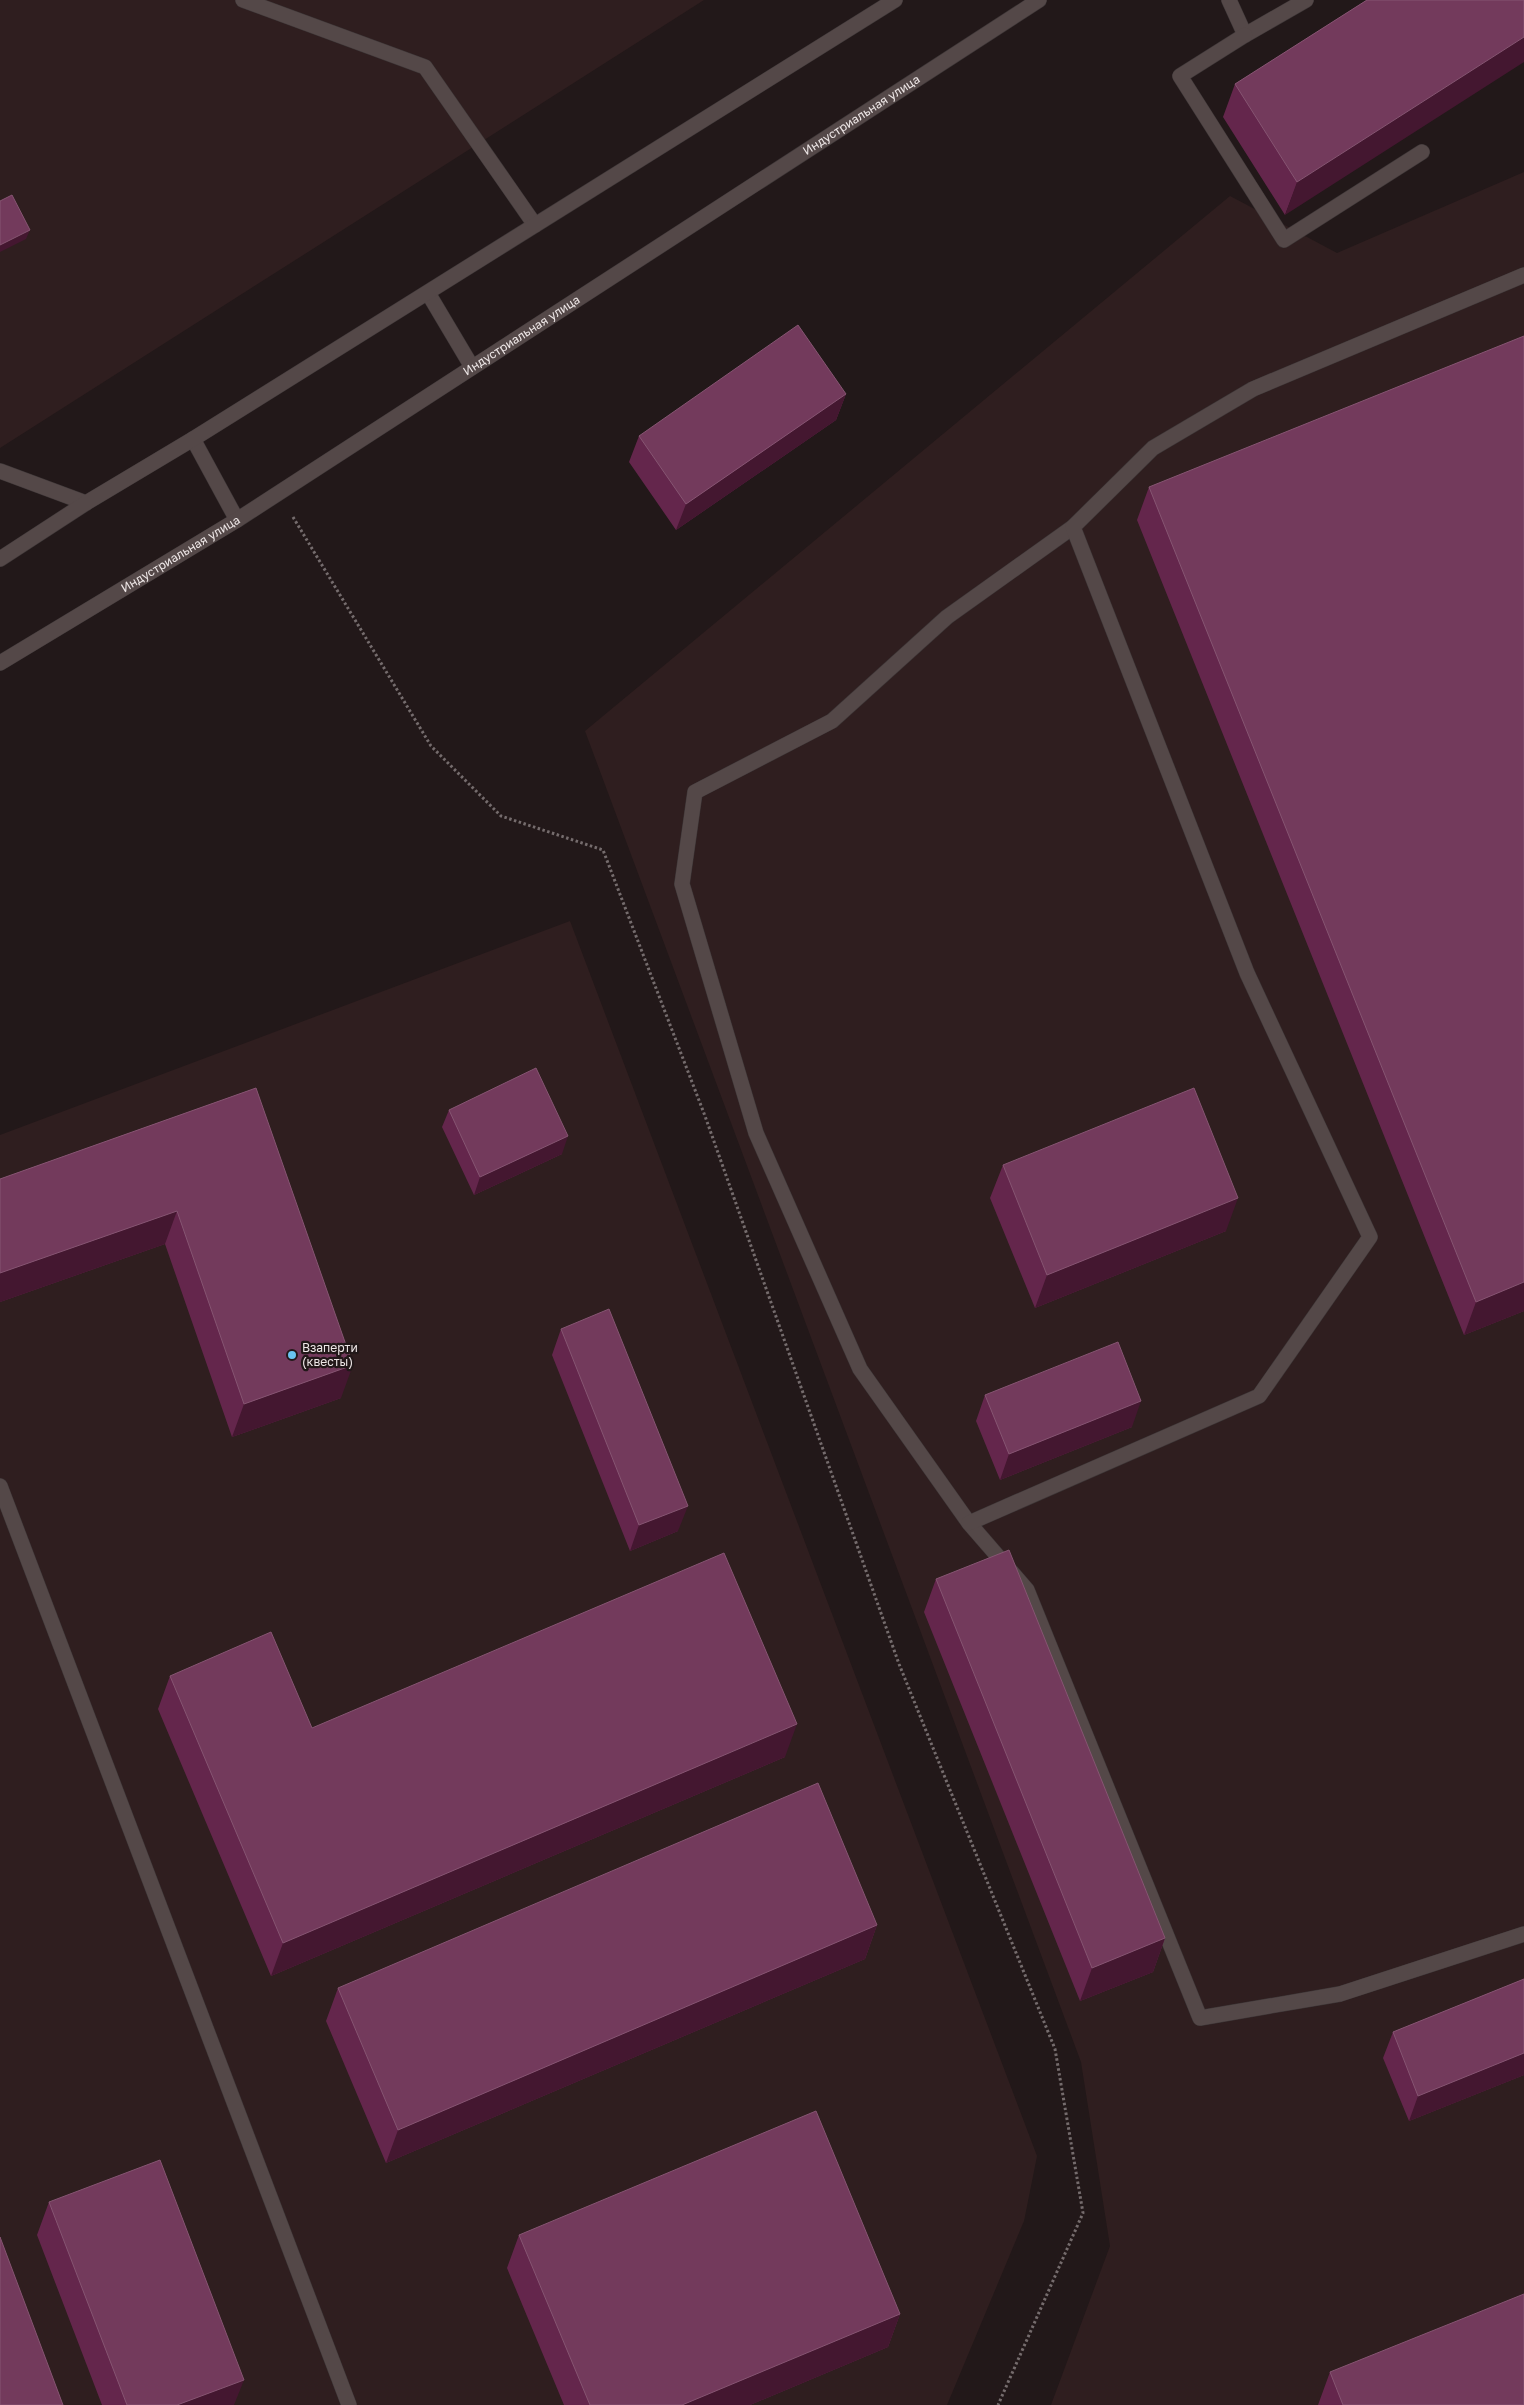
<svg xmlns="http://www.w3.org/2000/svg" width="1524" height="2405" font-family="'Golos Text',sans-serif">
<rect width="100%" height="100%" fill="#221819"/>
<path fill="#2f1e1f" d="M0,0H704L0,448Z
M1524,172V2405H1051L1110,2246L1081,2062L585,731L1230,196L1337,253Z
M570,921L1037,2156L1024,2221L947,2405H0V1135Z"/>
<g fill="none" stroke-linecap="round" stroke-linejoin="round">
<g stroke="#3d3637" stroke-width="16">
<g id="minor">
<path d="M243,0L425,67L535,225"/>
<path d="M1229,0L1245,35L1306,0"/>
<path d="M1245,35L1180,76L1284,240L1422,152"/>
<path d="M428,293L472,367"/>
<path d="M193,439L237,520"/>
<path d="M0,471L86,503"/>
<path d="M1073,527L947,617L832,721L695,792L682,884L756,1133L860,1369L969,1523L1027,1590L1200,2018L1340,1994L1524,1934"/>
<path d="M0,559L86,503L193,439L895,0"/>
<path id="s1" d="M0,663L237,520L1039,0"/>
<path d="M0,1486L349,2405"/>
<path d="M969,1523L1259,1396L1370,1237L1247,973L1073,527L1153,448L1253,389L1524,275"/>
</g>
</g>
<path stroke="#756c6d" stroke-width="3" stroke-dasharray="2.5 2.5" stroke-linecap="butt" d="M293,517L431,746L501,816L603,850L705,1116L899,1664L1055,2049L1083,2213L998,2405"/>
<use href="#minor" stroke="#544848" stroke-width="15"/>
</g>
<path fill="#64264c" d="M1367,0L1285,215L1223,117L1235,84Z
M846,394L836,420L676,530L629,462L639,436Z
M1149,487L1524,1311L1464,1335L1137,520Z
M256,1088L341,1398L232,1437L165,1244L0,1302V1179Z
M449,1110L562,1154L474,1195L442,1127Z
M1003,1165L1226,1231L1035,1308L990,1198Z
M561,1329L678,1531L630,1551L552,1355Z
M985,1395L1132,1427L1000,1480L976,1421Z
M936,1579L1165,1938L1153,1972L1080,2001L924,1612Z
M170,1676L312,1728L785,1757L271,1976L158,1709Z
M877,1925L865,1959L386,2163L326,2021L338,1988Z
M1524,1979V2075L1409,2121L1383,2058L1393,2032Z
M49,2202L234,2405H102L37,2235Z
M519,2235L900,2314L888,2347L750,2405H564L507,2268Z
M1330,2372L1524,2405H1318Z"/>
<path fill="#441730" d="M1524,37V62L1285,215L1297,182Z
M30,230L26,239L0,252V245Z
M846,394L836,420L676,530L686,504Z
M568,1136L562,1154L474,1195L480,1177Z
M1238,1198L1226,1231L1035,1308L1047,1275Z
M177,1211L165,1244L0,1302V1273Z
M1524,1282V1311L1464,1335L1476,1302Z
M353,1365L341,1398L232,1437L244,1404Z
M1141,1401L1132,1427L1000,1480L1009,1454Z
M688,1506L678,1531L630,1551L639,1525Z
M797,1724L785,1757L271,1976L283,1943Z
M877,1925L865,1959L386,2163L398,2130Z
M1165,1938L1153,1972L1080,2001L1092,1968Z
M1524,2053V2075L1409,2121L1418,2096Z
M900,2314L888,2347L750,2405H682Z
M244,2380L234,2405H177Z"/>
<path fill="#733a5c" stroke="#865572" d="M1367,0H1524V37L1297,182L1235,84Z
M12,195L30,230L0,245V201Z
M798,325L846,394L686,504L639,436Z
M1524,336V1282L1476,1302L1149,487Z
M536,1068L568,1136L480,1177L449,1110Z
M256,1088L353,1365L244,1404L177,1211L0,1273V1179Z
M1194,1088L1238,1198L1047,1275L1003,1165Z
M609,1309L688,1506L639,1525L561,1329Z
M1118,1342L1141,1401L1009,1454L985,1395Z
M1009,1550L1165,1938L1092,1968L936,1579Z
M724,1553L797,1724L283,1943L170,1676L271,1632L312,1728Z
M818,1783L877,1925L398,2130L338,1988Z
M1524,1979V2053L1418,2096L1393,2032Z
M816,2111L900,2314L682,2405H590L519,2235Z
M160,2160L244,2380L177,2405H127L49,2202Z
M0,2237L63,2405H0Z
M1524,2294V2405H1343L1330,2372Z"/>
<circle fill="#69c4f1" stroke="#221819" stroke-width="2" cx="292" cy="1355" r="5"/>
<g text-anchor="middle" stroke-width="4.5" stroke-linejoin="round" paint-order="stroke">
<g font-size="12" fill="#eee7e7" stroke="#221819">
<text dy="4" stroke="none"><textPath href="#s1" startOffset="1021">Индустриальная улица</textPath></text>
<text dy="4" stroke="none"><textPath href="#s1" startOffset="616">Индустриальная улица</textPath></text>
<text dy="4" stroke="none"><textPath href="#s1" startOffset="211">Индустриальная улица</textPath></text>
</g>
<g font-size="12" fill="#eee7e7" stroke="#221819" text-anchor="start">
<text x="302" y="1352">Взаперти<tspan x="302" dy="14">(квесты)</tspan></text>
</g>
</g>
</svg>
